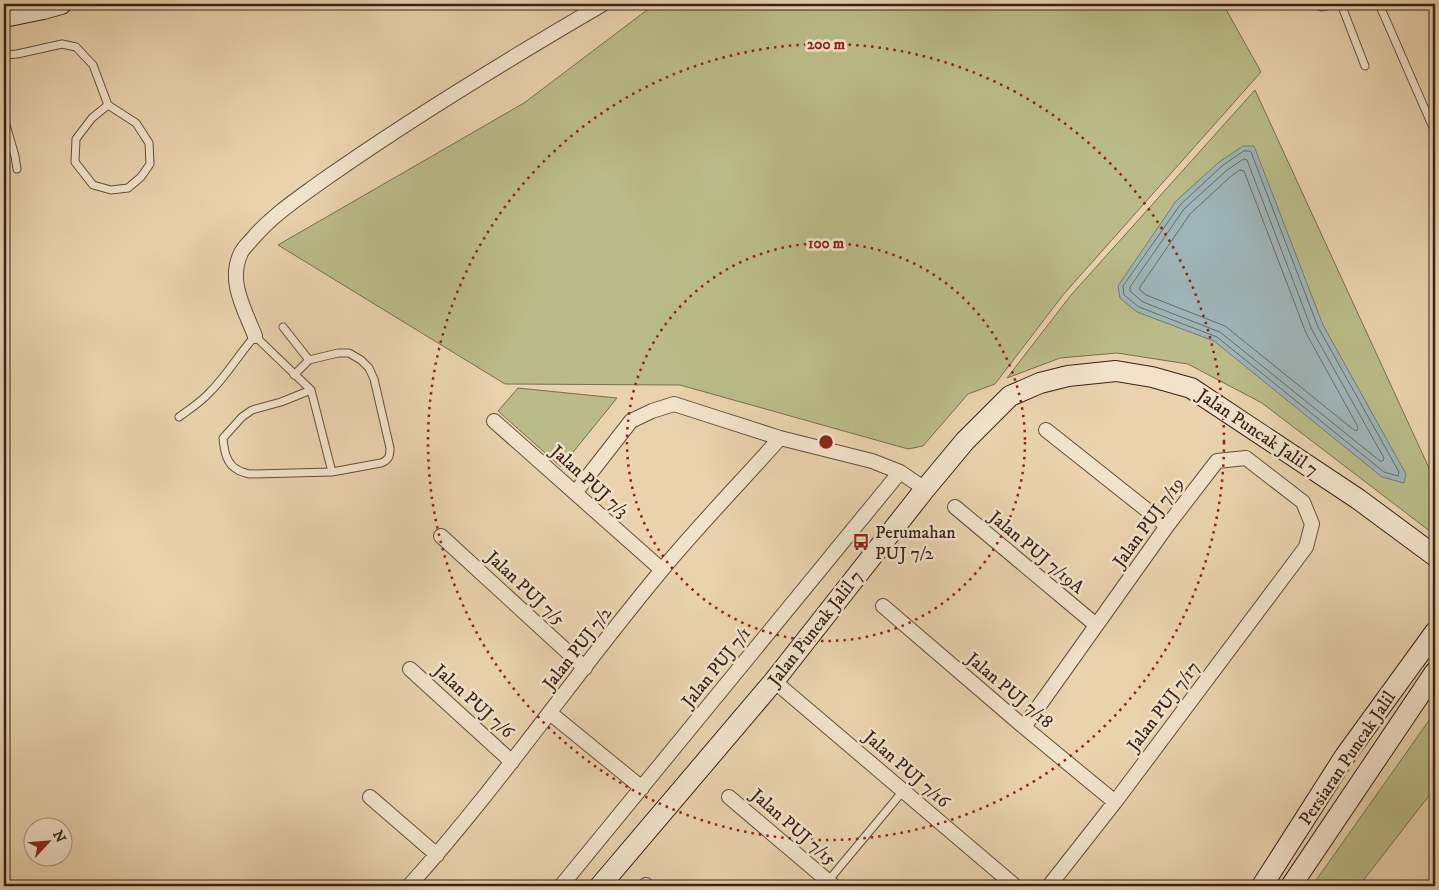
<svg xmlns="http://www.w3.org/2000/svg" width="1439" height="890" font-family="'IM FELL DW Pica',serif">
<rect width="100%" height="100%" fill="#e9d2ad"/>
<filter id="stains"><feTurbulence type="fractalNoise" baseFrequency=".004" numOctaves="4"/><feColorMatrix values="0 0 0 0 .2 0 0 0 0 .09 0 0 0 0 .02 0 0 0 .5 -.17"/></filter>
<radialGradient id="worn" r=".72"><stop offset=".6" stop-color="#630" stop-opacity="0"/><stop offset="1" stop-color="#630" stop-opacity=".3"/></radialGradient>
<path fill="#babb88" stroke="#796e50" d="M655,4H1223L1261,72L1063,295L995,384L968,394L923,446L908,449L680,385L505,384L278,245L524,103Z
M1255,90L1435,481V535L1262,403L1188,364L1117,353L1060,358L1007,378L1071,295Z
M518,388L617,398L561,467L498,411Z
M1435,712V790L1424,802L1359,886H1312Z"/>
<path fill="#9eb4b7" stroke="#757a77" d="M1243,146H1254L1323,325L1406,474L1404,483L1382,477L1214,341L1137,312L1120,298L1118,286L1176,201L1219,162Z"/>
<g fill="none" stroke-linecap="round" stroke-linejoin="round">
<path stroke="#6b6b68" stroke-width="1" d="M1244,151H1249L1251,152L1318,327L1399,472L1398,476L1384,472L1217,337L1139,307L1124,295L1123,286L1180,205L1222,166Z
M1244,159L1247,160L1312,330L1384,458L1383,461H1380L1220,332L1143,302L1130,291V287L1184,209L1226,171Z
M1240,170L1244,171L1306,333L1358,427L1357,431L1354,430L1225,326L1146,295L1139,289L1140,287L1190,214L1230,177Z"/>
<g stroke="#644e3d" stroke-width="9">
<path id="lane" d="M1315,4L1316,5L1322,7L1334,4
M1341,4L1365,66
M1379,4L1435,132
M4,55L17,54L62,44L76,47L93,65L108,105
M108,105L136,123L149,143L150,164L141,177L128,188L111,190L93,185L75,162L76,139L92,118Z
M4,118L15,156L17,169
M283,327L309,360L338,353H349L361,360L369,368L374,379L390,448C390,456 389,460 381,463L332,472L249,474C246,473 241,472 238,470C226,464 224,450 223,438L242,417L252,410L281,402L311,390
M294,375L309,360
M179,417C190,409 201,402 210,392C227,375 239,354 255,336L311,390L332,472
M828,881L903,791"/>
</g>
<g stroke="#644e3d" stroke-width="16">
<path id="street" d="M255,336C245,310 227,281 241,253C243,248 249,243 253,238C274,214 296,200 322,181C413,117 507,60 603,4
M494,421L662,570
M1046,430L1167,526
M575,493L631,421L652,411L674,404L780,438L872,461L900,472L925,489
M955,507L1096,625
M441,536L585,668
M883,606L1024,727L1115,802
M410,669L512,762
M774,681L1015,886
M550,713L642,788
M1024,727L1167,526L1217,461L1246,458L1303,502L1312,524L1306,547L1115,802L1049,886
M370,797L437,855
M729,797L834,886
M646,885L647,886
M409,886C499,786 575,674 661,571C699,525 741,482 780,438
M561,886L900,472"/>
</g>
<g stroke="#382218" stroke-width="22">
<path id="secondary" d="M4,17L43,9L61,4
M600,886L774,681L925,489L965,441L1010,396L1040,383L1068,376L1116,371L1152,377L1191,388L1358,499L1435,556
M1262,886L1345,756L1435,632
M1291,886L1435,672"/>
</g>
<use href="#lane" stroke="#f1e2ca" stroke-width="7"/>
<use href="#street" stroke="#f1e2ca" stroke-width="14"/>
<use href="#secondary" stroke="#f1e2ca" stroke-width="20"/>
</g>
<g fill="none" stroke="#8f2418" stroke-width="2.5" stroke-dasharray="2.5 5">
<circle cx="826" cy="442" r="199"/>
<circle cx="826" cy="442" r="398"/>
</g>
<defs>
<g id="bus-bare" transform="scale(1.35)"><path d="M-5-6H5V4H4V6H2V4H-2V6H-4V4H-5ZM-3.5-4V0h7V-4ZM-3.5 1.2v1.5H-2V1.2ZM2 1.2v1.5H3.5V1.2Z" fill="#8f2418" stroke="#f1e2ca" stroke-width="2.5" paint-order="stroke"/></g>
</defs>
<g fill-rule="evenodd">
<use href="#bus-bare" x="861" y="542"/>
</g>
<g text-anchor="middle" stroke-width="5" stroke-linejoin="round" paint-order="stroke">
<g font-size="18" fill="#382218" stroke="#f1e2ca">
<text transform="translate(1258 432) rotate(34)" y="6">Jalan Puncak Jalil 7</text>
<text transform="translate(590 481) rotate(42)" y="6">Jalan PUJ 7/3</text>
<text transform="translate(1148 522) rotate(-54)" y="6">Jalan PUJ 7/19</text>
<text transform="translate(1037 552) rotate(40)" y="6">Jalan PUJ 7/19A</text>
<text transform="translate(526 588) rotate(43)" y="6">Jalan PUJ 7/5</text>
<text transform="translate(815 628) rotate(-52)" y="6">Jalan Puncak Jalil 7</text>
<text transform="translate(577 648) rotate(-52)" y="6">Jalan PUJ 7/2</text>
<text transform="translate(716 667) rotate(-51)" y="6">Jalan PUJ 7/1</text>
<text transform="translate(1010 690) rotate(40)" y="6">Jalan PUJ 7/18</text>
<text transform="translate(474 701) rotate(42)" y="6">Jalan PUJ 7/6</text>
<text transform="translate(1163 706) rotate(-53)" y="6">Jalan PUJ 7/17</text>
<text transform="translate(1347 758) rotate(-56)" y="6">Persiaran Puncak Jalil</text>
<text transform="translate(907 769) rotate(41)" y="6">Jalan PUJ 7/16</text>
<text transform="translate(794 827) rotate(41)" y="6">Jalan PUJ 7/15</text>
</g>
<g font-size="18" fill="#382218" stroke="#f1e2ca" text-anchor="start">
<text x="875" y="538">Perumahan<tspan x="875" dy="21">PUJ 7/2</tspan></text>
</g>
</g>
<circle cx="826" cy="442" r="8" fill="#8f2418" stroke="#f1e2ca" stroke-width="2.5"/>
<g font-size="15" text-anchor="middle" font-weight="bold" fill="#8f2418" stroke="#f1e2ca" stroke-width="5" stroke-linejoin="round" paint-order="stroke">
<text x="826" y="49">200 m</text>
<text x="826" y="248">100 m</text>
</g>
<rect width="1439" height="890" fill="none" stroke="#e9d2ad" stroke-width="20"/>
<rect x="5" y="5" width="1429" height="880" fill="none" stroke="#382218" stroke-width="2.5"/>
<rect x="10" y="10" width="1419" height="870" fill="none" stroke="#382218"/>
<g transform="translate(48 842) rotate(64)"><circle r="24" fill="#f1e2ca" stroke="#a79583"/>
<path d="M0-4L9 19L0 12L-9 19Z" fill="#8f2418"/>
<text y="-8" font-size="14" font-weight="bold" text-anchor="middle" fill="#382218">N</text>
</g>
<rect width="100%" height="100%" filter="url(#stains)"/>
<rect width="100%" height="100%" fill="url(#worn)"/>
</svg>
